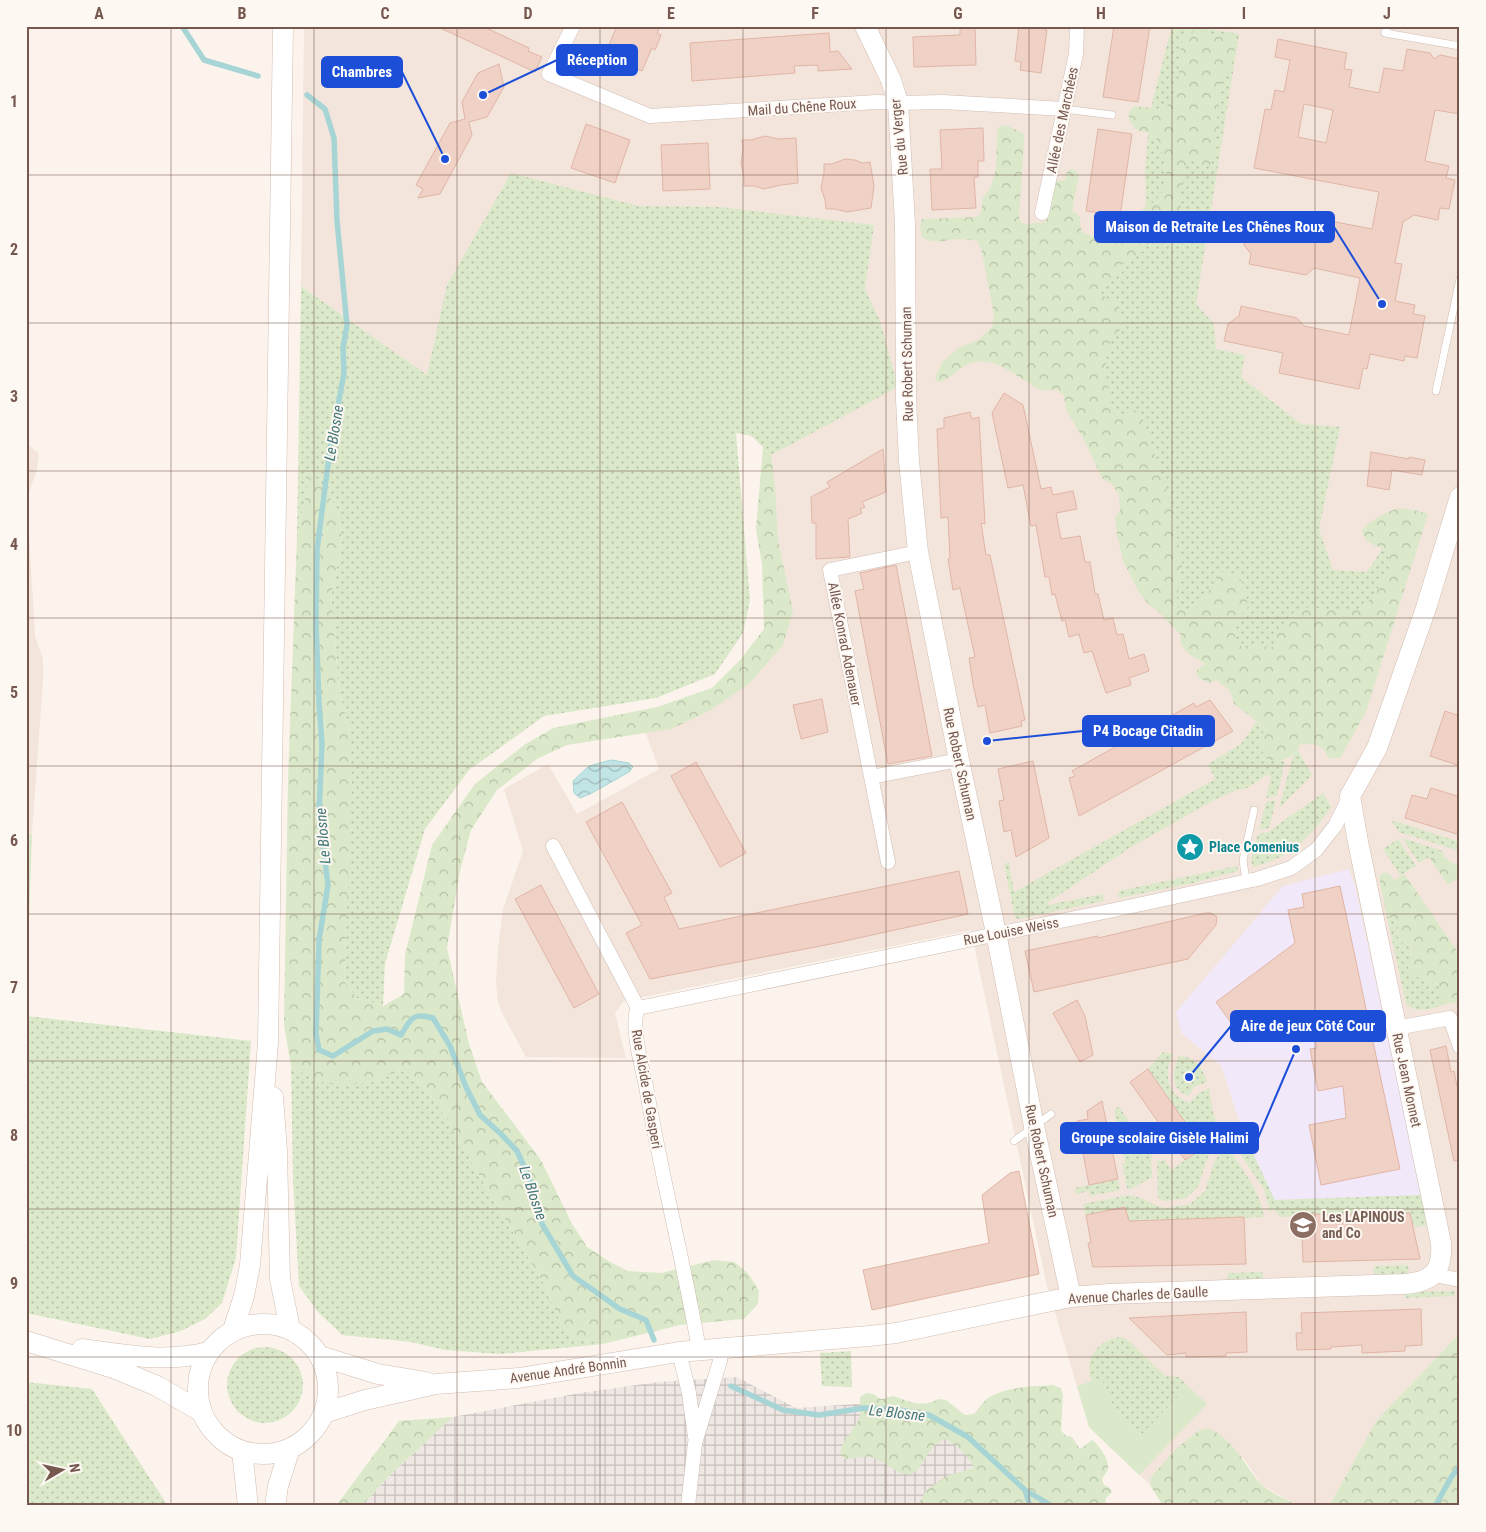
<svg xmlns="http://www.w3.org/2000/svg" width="1486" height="1532" font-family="'Roboto Condensed',sans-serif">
<defs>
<pattern id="industrial-grid" width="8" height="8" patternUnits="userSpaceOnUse" patternTransform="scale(1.25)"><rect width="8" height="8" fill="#eee7e4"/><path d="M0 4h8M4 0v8" fill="none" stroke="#c5bebb"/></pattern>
<pattern id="grass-dots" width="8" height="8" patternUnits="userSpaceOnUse" patternTransform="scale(1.25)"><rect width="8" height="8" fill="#dbe9ca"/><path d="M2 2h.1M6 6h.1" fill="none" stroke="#b6c0a6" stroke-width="1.8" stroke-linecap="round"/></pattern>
<pattern id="forest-crowns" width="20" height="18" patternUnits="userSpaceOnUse" patternTransform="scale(1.25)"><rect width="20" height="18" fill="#dbe9ca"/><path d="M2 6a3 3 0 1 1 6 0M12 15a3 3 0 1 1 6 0" fill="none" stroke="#b6c0a6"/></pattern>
<pattern id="water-waves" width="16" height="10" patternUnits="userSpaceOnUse" patternTransform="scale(1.25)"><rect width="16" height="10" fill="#c1e4e5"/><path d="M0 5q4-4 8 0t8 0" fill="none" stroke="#a1bcbc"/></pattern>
</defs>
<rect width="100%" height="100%" fill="#fcf4ec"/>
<path fill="#f3e5db" d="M304,26H1460V1333L1376,1421L1329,1506H1298L1262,1485L1243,1458L1151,1477L1150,1485L1089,1427L1047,1286L976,955L972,930L624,1001L615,1013L626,1058L526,1057L504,1017L498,1003L496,982L498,948L503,909L523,851L504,789L548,764L577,814L659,769L642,723L723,688L771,631V455L752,436L427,375L301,286Z
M26,442L39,454L37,470L27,498L35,636L43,659V682L32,833H26Z"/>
<path fill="url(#industrial-grid)" d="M737,1377L796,1408L887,1402L936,1410L1035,1506H362L389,1476L453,1417L580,1393L658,1382Z"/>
<path fill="#f1e8f9" d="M1349,869L1355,886L1422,1195L1274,1200L1242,1130L1221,1066L1181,1033L1176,1012L1283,886Z"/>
<path fill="url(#grass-dots)" d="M1172,26H1191L1239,34L1196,304L1214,324L1216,349L1245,355L1241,377L1301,424L1340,427L1319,529L1333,570L1367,572L1390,537L1408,542L1331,709L1174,606L1152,582L1096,356L1098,283L1141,239L1146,202L1145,172L1148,135L1153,99Z
M511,173L638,206L720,207L874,225L865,289L880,321L898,387L771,455L752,436L736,433L750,600L743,633L715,674L656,698L544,716L469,770L425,829L385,964L383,1006L357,998L344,981L348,861L350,733L339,690L331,595L342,543L338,510L311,471L297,537L301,286L427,375L447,285Z
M1257,721L1266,730L1276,761H1285L1277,796L1266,798L1271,778L1268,774L1247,788L1234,791L1212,801L1128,849L1047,903L1048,905L1103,894L1104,901L1018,919L1015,918L1004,864L1009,862L1014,892L1215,779L1208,764L1241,744Z
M1298,751L1312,775L1279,808L1293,756Z
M1323,793L1331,807C1310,838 1290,858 1253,867L1251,859L1258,834L1268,832Z
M1276,800L1269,828L1259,830L1266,802Z
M1391,820L1460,842V851L1399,832Z
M26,833L32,834L26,1010Z
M1402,838L1437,849L1436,853L1419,863Z
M1398,839L1416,866L1400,875L1383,849Z
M1237,866L1238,871L1189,884L1119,898L1118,891Z
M1386,912L1389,917L1398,923L1397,936L1407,945L1413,948L1410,955L1427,980L1440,987V994L1442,1003L1447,1004C1432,1008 1418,1015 1406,1004Z
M26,1016L251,1041L236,1258L222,1303L205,1319L181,1331L150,1339L26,1313Z
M1163,1052L1173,1054C1162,1074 1168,1097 1190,1103L1198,1094L1209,1088L1213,1112L1221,1134L1207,1159L1198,1187L1186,1198L1165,1201L1158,1198L1157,1159L1160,1162L1164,1159L1171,1170L1203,1148L1148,1069Z
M1179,1056C1196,1057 1202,1067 1207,1082L1194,1087L1188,1096C1170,1089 1172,1071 1179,1056Z
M291,1066L319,1082H374L400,1070L420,1082L447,1119L485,1185L547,1289L560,1322L574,1338L603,1344L500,1354L445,1350L411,1342L342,1335L318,1312L299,1286L293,1180Z
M1119,1107L1152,1155L1151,1160L1152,1177L1131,1189L1127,1188L1122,1164L1125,1163L1114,1110Z
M1242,1130L1275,1200L1422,1195L1429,1225L1414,1227L1410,1213L1337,1215L1296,1213V1216L1280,1217L1274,1209L1270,1212L1264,1189L1232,1142L1233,1135Z
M1227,1145C1241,1169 1260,1189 1264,1217L1129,1221L1125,1207L1086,1215L1083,1204L1129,1195L1141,1198L1157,1206L1167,1208L1190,1204L1205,1191L1215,1160Z
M1118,1179L1120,1190L1090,1196L1089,1191L1076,1194L1075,1188Z
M1408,1265L1409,1274L1374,1276V1266Z
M1262,1272L1264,1279L1228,1280V1273Z
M1455,1291V1296L1405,1298V1292Z
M1122,1337L1130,1342L1165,1376L1179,1377L1188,1386L1142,1436L1113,1405L1101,1379L1091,1381C1084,1358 1098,1339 1122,1337Z
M227 1385a38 38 0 1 1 76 0a38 38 0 1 1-76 0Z
M851,1351L852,1387L822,1386L820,1353Z
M26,1382L92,1389L168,1506H26Z"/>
<path fill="url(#forest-crowns)" d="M1197,31L1227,36L1233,41L1235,47L1233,60L1229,71L1221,82L1213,156L1210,166C1201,167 1198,159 1190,156L1188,159L1179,200L1183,213L1189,217L1191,224C1186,229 1180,231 1174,235C1144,228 1153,257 1125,259L1121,265L1123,271L1121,275L1104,282L1101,292C1107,301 1108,297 1114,302C1119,307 1121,315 1123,322L1119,332L1110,342L1106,358V377L1110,404L1116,417L1134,410L1142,416L1170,502L1182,564L1177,599L1178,608L1186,612L1196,609L1222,572C1243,569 1246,591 1248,607C1237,621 1232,624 1236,643L1242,647L1250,645L1273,647L1279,629L1293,613L1309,607L1351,612L1364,606L1373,596L1390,567L1388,552C1376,543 1367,547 1362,531C1365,524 1387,511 1396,509C1406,507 1419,511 1428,514L1366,712L1341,757C1324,763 1329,751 1319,746C1313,743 1304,745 1299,745L1298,751C1279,768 1259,763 1259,736L1266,730L1262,725L1234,704C1232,691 1227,687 1216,680L1210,683L1199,678L1196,674L1197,670L1205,664C1194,657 1177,650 1181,635L1155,608L1148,604L1139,592L1124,563L1117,536L1115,518L1120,511L1119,495L1112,484L1102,478L1083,438L1066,410L1064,396L1057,390C1052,389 1046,391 1042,390C1038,389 1034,386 1031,384C1012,374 998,359 975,362C960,364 952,380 938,382L935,378L942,362L960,347L978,340L992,327L994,315L981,248L977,241C971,240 964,239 957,239C945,240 933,245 922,237L920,227L922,219L977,217L981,213L983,197L990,188L996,170L997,132L999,127L1006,125L1023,133L1024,142L1019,217L1021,222L1025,224L1045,222C1054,209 1049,193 1057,181L1065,180L1067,172L1071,169L1075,170L1079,175L1072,211C1086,217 1077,223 1083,233L1105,240L1114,235L1122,228L1133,222L1140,211L1155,201L1165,189L1166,171L1160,143L1152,134L1137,130L1131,124L1128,114L1133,107C1145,105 1157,111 1166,109L1178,83L1181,44L1187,34Z
M763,447L771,455L775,486L778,540L793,611L783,645L749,684L709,711L671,729L567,745L537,759L497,790L471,830L460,871L447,948L469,1044L482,1082L541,1160L571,1222L587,1247L610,1262L628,1271L661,1273L714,1260L734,1262L748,1273L759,1291L758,1304L744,1319L680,1325L603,1344L574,1338L560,1322L547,1289L485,1185L447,1119L420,1082L400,1070L374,1082L340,1085L319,1082L291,1066L284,1025L288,779L297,537L311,470L338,510L342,543L331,595L339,690L350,733L352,782L344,981L357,998L383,1006L404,994L405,955L432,845L475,784L524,745L553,728L657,707L712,688L740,660L764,629L762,565L756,529Z
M1437,849L1443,851L1444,857L1455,865L1460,863V877L1448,885L1429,857L1436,853Z
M1382,873H1388L1394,880L1403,875H1405L1460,955V1002L1447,1004L1442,1003L1440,998V987C1437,985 1434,982 1430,981C1420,978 1406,977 1408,963C1408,957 1412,953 1413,948C1409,943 1403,945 1398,940V923L1389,917L1386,912L1379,877Z
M1460,1333V1506H1329L1376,1421Z
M1053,1385L1061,1388L1063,1395L1061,1430L1066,1436L1072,1437L1080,1449L1092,1440C1098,1444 1110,1460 1108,1469C1107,1472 1103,1476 1102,1480L1104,1485L1110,1488L1112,1492L1106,1498L1105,1506H917L926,1491L946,1476L974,1468C972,1460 953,1441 945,1439C926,1447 926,1465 913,1473C902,1479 884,1461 874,1458C863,1454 855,1460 844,1459L840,1452L842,1445L858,1421L861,1411L860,1397L866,1393L874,1394C882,1403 884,1397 894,1396C909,1402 924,1408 938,1399L946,1400L965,1415L974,1414C979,1408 985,1399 991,1396C1009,1387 1033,1386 1053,1385Z
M453,1417L389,1476L362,1506H336L399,1421Z
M1208,1428C1235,1440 1243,1464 1261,1484C1269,1492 1288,1500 1298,1506H1163L1150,1485L1151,1477L1177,1448L1198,1431Z"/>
<path fill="#dbe9ca" d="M1101,1378L1113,1405L1141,1435L1188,1386L1207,1404L1139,1475L1089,1427L1077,1386Z"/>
<path fill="url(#water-waves)" stroke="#a7d5d6" d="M611,760L629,763L633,767L629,772L590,794L580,798L574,793L573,781L589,766Z"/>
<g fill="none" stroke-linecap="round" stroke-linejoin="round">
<path stroke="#a7d5d6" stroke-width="5.5" d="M182,26L204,60L258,76
M307,95L325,109L334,138L337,221L347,325L343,348L344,373L330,449L317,550L316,623L319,704L322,744L319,813L328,885L319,940L316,1034L319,1050L333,1056L373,1031L387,1029L401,1035C411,1019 412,1012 433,1018L450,1046L466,1087L480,1115L501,1134L517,1151L529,1177L542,1224L573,1276L620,1309L646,1320L654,1340
M731,1386L783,1410L819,1415L864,1408L899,1410L929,1415L968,1437L1025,1490L1030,1506
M1025,1490L1052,1506
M1435,1506L1452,1476L1460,1466"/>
</g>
<path fill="#f0d1c5" stroke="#e1b5a6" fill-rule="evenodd" d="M436,26H482L529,48L528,51L542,57L535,72Z
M617,26H660L657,33L661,35L655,50L652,48L642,71L618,61L621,52L608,47Z
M960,26H975L976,65L914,67L913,37L960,35Z
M1019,26H1045V30H1047L1041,73L1020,70L1021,62L1015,61Z
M1114,26H1150L1138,102L1103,97Z
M829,33L830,52L838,51L852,69L818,71V65L794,66L795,73L692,81L690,43Z
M1278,39L1347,53L1344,69L1352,70L1349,87L1379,93L1384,68L1403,71L1407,49L1430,53L1434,59L1440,55L1460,59V114L1435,110L1425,161L1449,166L1446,178L1455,180L1449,209L1440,208L1438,220L1414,215L1403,222L1395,263L1402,264L1395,301L1415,305L1413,314L1425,316L1417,358L1405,356L1404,361L1370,354L1367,369L1363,368L1359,389L1279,373L1283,353L1224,341L1228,324L1239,316L1241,306L1297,318L1304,326L1349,335L1360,278L1314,268L1306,275L1249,264L1251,254L1244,245L1247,226L1306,238L1310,217L1372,229L1379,192L1254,168L1265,109L1271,110L1275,90L1284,92L1290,60L1275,57ZM1304,104L1333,110L1326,143L1298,137Z
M499,64L504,87L487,117L469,122L472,135L440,194L418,198L423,189L416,185L450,123L465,119L462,102L478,73Z
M586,124L630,140L615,183L571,168Z
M983,128L984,161H978V177H974L976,208L932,210L930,169H942L940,130Z
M1098,129L1132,134L1120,216L1086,211Z
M765,136L778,139L796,138L798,183L781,185L764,189L754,186H744V177L741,163L743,149L742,140H751Z
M708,143L710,189L663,191L661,145Z
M845,159L855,160L862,163L870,162L874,186L871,208L847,212L835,209H826L825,200L821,188L824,173V164H832Z
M1004,393L1023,405L1041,489L1051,487L1053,495L1073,491L1077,509L1056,513L1061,539L1080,536L1085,562H1090L1095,594H1098L1104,620L1113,618L1117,635L1123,634L1129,659L1144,654L1149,671L1129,678L1131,685L1106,693L1092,651L1084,653L1079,634L1069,637L1065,620L1062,621L1055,594L1052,595L1049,577H1045L1036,525L1031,526L1023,485L1008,488L992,413Z
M970,412L972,419L979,417L985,524L981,523L986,555H990L1025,720L1021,721L1022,726L990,733L985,705L978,707L973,684L969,658L975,657L960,588L953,590L948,559L950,558L948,517L941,518L937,429L944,428V418Z
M883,449L886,492L862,502L865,507L860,509L862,513L848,519L850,557L816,559V523H812L811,497L830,487L827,482Z
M1371,452L1409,459V457L1425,460L1422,475L1392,470L1389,490L1367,486Z
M896,565L932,756L888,764L855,591L864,589L860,573Z
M822,699L828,732L801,739L793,705Z
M1210,700L1233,731L1079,816L1069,778L1075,776L1072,771L1194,703L1196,707Z
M1445,711L1460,716V766L1430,756Z
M1033,761L1049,838L1016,857L1011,830L1004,832L999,801L1004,800L998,769Z
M696,762L746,853L720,867L671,776Z
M1431,788L1460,797V835L1405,818L1412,795L1427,799Z
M622,802L672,893L664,897L679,929L959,871L968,914L831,944L650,979L626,933L642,925L586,822Z
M541,885L599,994L574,1008L515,899Z
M1340,886L1400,1169L1321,1185L1309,1125L1346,1118L1343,1086L1318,1091L1310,1049L1317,1048L1309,1012L1278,1018L1245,1042L1216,1002L1295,943L1288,910L1304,907L1302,894Z
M1206,913H1211L1217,917L1216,925L1188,959L1034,992L1025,951L1098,936V938Z
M1077,1000L1085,1016L1093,1055L1080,1062L1053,1013Z
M1446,1046L1451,1072L1454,1071L1457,1086H1460V1160L1454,1161L1430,1050Z
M1148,1069L1203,1148L1185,1160L1130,1082Z
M1102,1101L1118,1179L1089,1185L1077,1121L1088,1119L1087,1111Z
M1019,1171L1039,1274L872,1310L863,1270L989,1243L982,1195L1010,1173Z
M1125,1207L1129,1221L1244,1217L1246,1264L1093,1267L1088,1243H1091L1086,1215Z
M1295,1213L1337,1215L1410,1213L1420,1259L1303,1262L1302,1237H1299Z
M1421,1309L1422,1345L1405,1346V1351L1362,1353V1345L1331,1347V1349L1297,1350L1296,1333H1302L1301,1313Z
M1246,1312L1247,1352L1226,1353V1356L1186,1357V1353L1167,1355L1129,1318Z"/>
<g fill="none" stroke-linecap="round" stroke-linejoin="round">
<g stroke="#d0bdb4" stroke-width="8">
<path id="lane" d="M1387,26L1385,33L1460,46
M1064,109L1112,115
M1436,391L1460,279
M1246,881L1243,860L1254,810
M1014,1141L1051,1114"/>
</g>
<g stroke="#d0bdb4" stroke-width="15">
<path id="street" d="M573,26L549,74L650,116L877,102L898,103L943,102L1064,109
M1042,213L1076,54L1077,26
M871,777L959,760
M553,846L638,1008C630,1024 642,1068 646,1086C661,1175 684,1262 699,1350
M888,862L830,570L918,552
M638,1008L1114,910L1257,879L1291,868L1316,850L1335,826L1350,796
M1396,1028L1450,1018L1460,1047
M1434,1275L1460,1280
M679,1352L689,1393L695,1437
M688,1506L695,1443L720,1361L722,1349"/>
</g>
<g stroke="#d3bcb1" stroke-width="21">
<path id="secondary" d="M865,26L891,80L898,103L905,224L906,399L909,461L918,552L959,760L996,933L1034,1126L1071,1297
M273,1097L277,1151L280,1279L290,1329
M198 1389a65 65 0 1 1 130 0a65 65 0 1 1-130 0Z
M233,1330L244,1296L250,1265L268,1043L283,26
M26,1341L113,1368L133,1376L157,1386L202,1412
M82,1349C126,1355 165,1363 209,1352
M320,1356L378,1374L426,1382
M324,1413L365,1400L436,1384L519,1378L679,1352L869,1336L896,1333L1071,1297L1109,1294L1404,1284C1432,1282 1443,1272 1441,1243L1358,842L1350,796L1377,748L1426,608L1460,497
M242,1451L248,1506
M275,1506L278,1486L290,1448"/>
</g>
<use href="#lane" stroke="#fff" stroke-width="7"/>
<use href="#street" stroke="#fff" stroke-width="14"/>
<use href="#secondary" stroke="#fff" stroke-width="20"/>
</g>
<path fill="none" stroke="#76584f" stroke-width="1" stroke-opacity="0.55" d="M171,26V1506M314,26V1506M457,26V1506M600,26V1506M743,26V1506M886,26V1506M1029,26V1506M1172,26V1506M1315,26V1506M26,175H1460M26,323H1460M26,471H1460M26,618H1460M26,766H1460M26,914H1460M26,1061H1460M26,1209H1460M26,1357H1460"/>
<defs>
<g id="sight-disc" transform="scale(1.4375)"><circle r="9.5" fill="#0f9aa8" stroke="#fef8f3"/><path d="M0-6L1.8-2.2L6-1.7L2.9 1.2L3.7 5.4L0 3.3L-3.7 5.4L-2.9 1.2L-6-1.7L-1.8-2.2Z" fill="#fff"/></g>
<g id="school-disc" transform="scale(1.4375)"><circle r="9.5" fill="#8d6e63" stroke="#fef8f3"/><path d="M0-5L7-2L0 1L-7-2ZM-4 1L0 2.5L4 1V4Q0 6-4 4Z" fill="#fff"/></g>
</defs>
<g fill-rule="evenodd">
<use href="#sight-disc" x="1190" y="847"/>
<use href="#school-disc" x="1303" y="1225"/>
</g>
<g text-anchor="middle" stroke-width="4" stroke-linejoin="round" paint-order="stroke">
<g font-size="14" fill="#76584f" stroke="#fef8f3">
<text transform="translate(802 107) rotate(-4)" y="5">Mail du Chêne Roux</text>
<text transform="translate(1062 120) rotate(-78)" y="5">Allée des Marchées</text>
<text transform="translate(899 137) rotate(-96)" y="5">Rue du Verger</text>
<text transform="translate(907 364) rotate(-91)" y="5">Rue Robert Schuman</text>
<text transform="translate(845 644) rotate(79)" y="5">Allée Konrad Adenauer</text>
<text transform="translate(960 764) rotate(78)" y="5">Rue Robert Schuman</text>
<text transform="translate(1011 931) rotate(-11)" y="5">Rue Louise Weiss</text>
<text transform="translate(1407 1080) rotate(78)" y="5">Rue Jean Monnet</text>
<text transform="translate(647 1089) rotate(80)" y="5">Rue Alcide de Gasperi</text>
<text transform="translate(1042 1161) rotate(78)" y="5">Rue Robert Schuman</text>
<text transform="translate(1138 1295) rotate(-3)" y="5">Avenue Charles de Gaulle</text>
<text transform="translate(568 1370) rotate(-8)" y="5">Avenue André Bonnin</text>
</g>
<g font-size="14" font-weight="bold" fill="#0d838f" stroke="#fef8f3" text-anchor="start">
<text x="1209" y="852">Place Comenius</text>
</g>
<g font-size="14" font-weight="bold" fill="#785e54" stroke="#fef8f3" text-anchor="start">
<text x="1322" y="1222">Les LAPINOUS<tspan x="1322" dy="16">and Co</tspan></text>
</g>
<g font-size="15" font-style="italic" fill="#43787a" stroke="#fef8f3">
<text transform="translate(334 433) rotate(-81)" y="5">Le Blosne</text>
<text transform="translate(323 836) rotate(-95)" y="5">Le Blosne</text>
<text transform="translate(533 1193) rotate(71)" y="5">Le Blosne</text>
<text transform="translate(897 1413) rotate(6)" y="5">Le Blosne</text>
</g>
</g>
<path fill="none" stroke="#1d4ed8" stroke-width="2" d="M483 95L557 60M445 159L402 72M1382 304L1334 227M987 741L1083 731M1189 1077L1231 1026M1296 1049L1258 1138"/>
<g fill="#1d4ed8" stroke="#fef8f3" stroke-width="2">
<circle cx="483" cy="95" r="5"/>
<circle cx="445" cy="159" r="5"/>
<circle cx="1382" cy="304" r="5"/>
<circle cx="987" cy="741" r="5"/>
<circle cx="1189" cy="1077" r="5"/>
<circle cx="1296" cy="1049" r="5"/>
</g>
<g fill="#1d4ed8" stroke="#1d4ed8" stroke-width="2">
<rect x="557" y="45" width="80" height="30" rx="5"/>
<rect x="322" y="57" width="80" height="30" rx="5"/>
<rect x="1095" y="212" width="239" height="30" rx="5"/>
<rect x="1083" y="716" width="131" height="30" rx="5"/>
<rect x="1231" y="1011" width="154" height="30" rx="5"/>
<rect x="1061" y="1123" width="197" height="30" rx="5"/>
</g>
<g font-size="15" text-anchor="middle" font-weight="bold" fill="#fff">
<text x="597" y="65">Réception</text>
<text x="362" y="77">Chambres</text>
<text x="1215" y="232">Maison de Retraite Les Chênes Roux</text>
<text x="1148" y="736">P4 Bocage Citadin</text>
<text x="1308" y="1031">Aire de jeux Côté Cour</text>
<text x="1160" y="1143">Groupe scolaire Gisèle Halimi</text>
</g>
<rect width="1486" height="1532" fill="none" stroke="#fef8f3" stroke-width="55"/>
<g transform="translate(62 1470) rotate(81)" stroke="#fef8f3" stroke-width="4" paint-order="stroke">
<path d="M0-4L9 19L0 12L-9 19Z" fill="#76584f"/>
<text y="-8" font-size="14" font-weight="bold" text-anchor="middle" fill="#76584f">N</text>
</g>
<rect x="28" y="28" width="1430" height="1476" fill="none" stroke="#76584f" stroke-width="2"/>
<g font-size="16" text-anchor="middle" font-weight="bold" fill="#76584f">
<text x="99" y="19">A</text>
<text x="242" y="19">B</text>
<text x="385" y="19">C</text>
<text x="528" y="19">D</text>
<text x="671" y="19">E</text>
<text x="815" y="19">F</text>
<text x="958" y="19">G</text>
<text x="1101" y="19">H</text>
<text x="1244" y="19">I</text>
<text x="1387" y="19">J</text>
<text x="14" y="107">1</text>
<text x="14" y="255">2</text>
<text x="14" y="402">3</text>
<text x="14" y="550">4</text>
<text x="14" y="698">5</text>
<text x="14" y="846">6</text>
<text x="14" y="993">7</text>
<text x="14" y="1141">8</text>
<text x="14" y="1289">9</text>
<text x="14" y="1436">10</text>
</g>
</svg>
